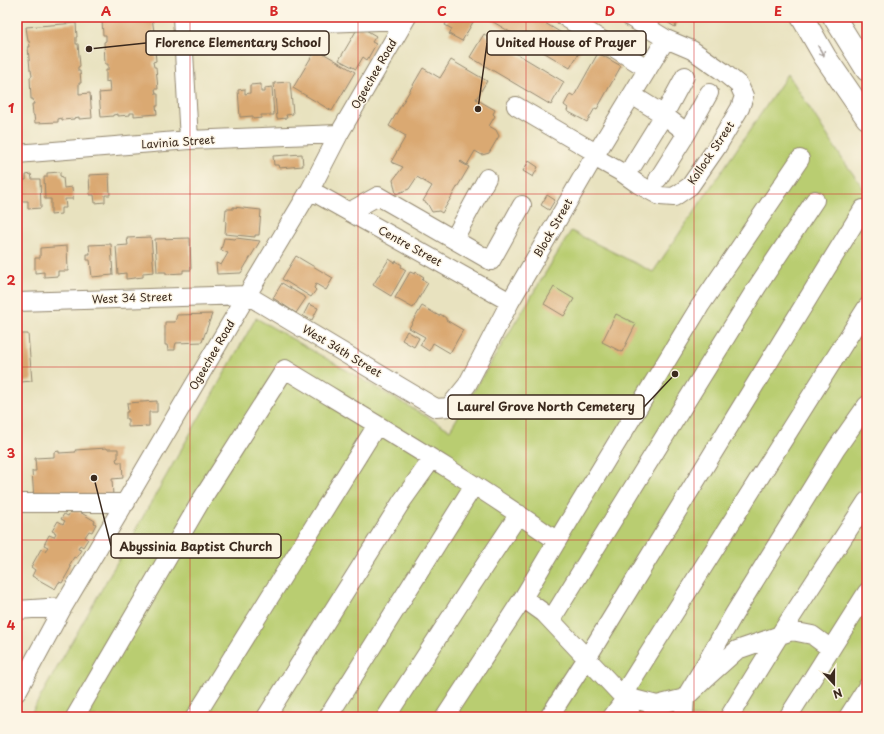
<svg xmlns="http://www.w3.org/2000/svg" width="884" height="734" font-family="'Playpen Sans',sans-serif">
<rect width="100%" height="100%" fill="#fcf5e5"/>
<filter id="ink" filterUnits="userSpaceOnUse"><feTurbulence type="fractalNoise" baseFrequency=".025" numOctaves="2"/><feDisplacementMap in="SourceGraphic" scale="8" xChannelSelector="R" yChannelSelector="G"/><feConvolveMatrix kernelMatrix="1 2 1 2 8 2 1 2 1" color-interpolation-filters="sRGB"/></filter>
<filter id="wash" filterUnits="userSpaceOnUse"><feTurbulence type="fractalNoise" baseFrequency=".012" numOctaves="4" result="noise"/><feDisplacementMap in="SourceGraphic" scale="16" xChannelSelector="R" yChannelSelector="G"/><feGaussianBlur stdDeviation="0.9" result="paint"/><feColorMatrix in="noise" values="0 0 0 0 0 0 0 0 0 0 0 0 0 0 0 0 0 1.4 0 .05"/><feComposite in="paint" operator="in"/></filter>
<g filter="url(#wash)">
<rect width="100%" height="100%" fill="#e8e2bf"/>
<path fill="#b9cd71" stroke="#7a7c48" d="M788,74L843,160L867,193V717H29L256,318L450,430L571,231L653,272Z"/>
<g id="blocks">
<path fill="#daa972" d="M152,17L154,32H151L152,39H154L156,61L153,62L154,67H156L158,89H155L156,94H158V106H156L157,114L134,116V113H130V115L118,116V114L113,115V116L101,117L99,93L110,92L109,81L106,82V70H108V64H105L104,42L106,41V35H103L102,21Z
M449,17H476L462,41L449,34L452,29L445,25Z
M492,17H535L583,46L570,68L490,20Z
M659,17H681L675,27Z
M76,23L77,37H76V44H78L80,66L78,67V71H80L81,83H79V94L90,93L92,118L79,119V117L74,118V119L62,120V118L58,119V122L35,123L34,115H33L32,104H34L33,99H31L30,77L32,76L31,70H30L28,47H30L29,41H28L26,27Z
M359,26L376,36L372,42L376,44L367,60L363,57L356,69L339,60Z
M484,34L564,82L551,105L470,57Z
M316,49L355,72L332,111L293,88Z
M598,53L621,66L597,109L595,108L587,122L567,111L568,108L564,105L570,94L574,96Z
M451,60L487,81L476,99L495,110L493,114L495,116L489,126L496,130L499,136L489,153L482,155L475,151L467,165L461,161L460,162L469,167L442,213L439,211L432,212L427,203L423,201L432,186L417,177L409,189L396,194L393,180L403,167L391,162L406,136L389,126L423,68L440,78Z
M290,82L293,114L286,115L287,118L277,119L274,83Z
M261,84V92H265V88L272,87L274,115H261V118L253,119V116L240,117L238,90L245,89V94L250,93V85Z
M302,154L303,166L279,168L278,165H274L273,156Z
M529,161L538,167L533,177L523,171Z
M60,172V176L63,177L64,188L72,187L73,199H65L66,208H61V214L51,215V199H45L44,177H47V173Z
M31,174L32,179H40L41,208L28,209V201H21V180H26V175Z
M109,174L110,195H105V202L95,203L94,195H90L89,175Z
M547,195L555,200L549,210L541,205Z
M233,207L261,210L259,235H255V237L225,234L226,221H225L226,209H233Z
M151,237L154,272L143,273V277L126,279V273L118,274L116,246L128,245L127,238Z
M190,238L191,270H183V273L166,274V272H157L155,239Z
M224,238L235,239L236,238L260,241L241,273L217,274L216,263L221,265L228,253L221,250Z
M111,244L113,275L92,277L90,260H87V254H90L89,245Z
M67,246L68,271H58V276L44,277V272L35,273V258H40V248Z
M296,256L333,278L326,290L316,284L314,288L316,290L311,297L282,279Z
M389,259L395,263L396,261L402,265L401,267L406,270L391,296L373,285Z
M410,272L415,274L416,272L424,277L422,279L428,283L413,308L395,298Z
M282,283L306,298L296,313L273,298Z
M554,287L574,299L564,316L544,304Z
M309,304L318,308L312,320L303,316Z
M422,306L439,316L440,314L446,318V320L463,330L450,353L433,343L429,351L420,345L425,337L409,328Z
M212,314L202,342L176,343L175,347V350H168L167,345H165V322H175L177,315Z
M616,314L636,324L622,352L602,342Z
M407,331L419,338L414,347L402,340Z
M18,334H28L32,381L21,382Z
M157,401V412H149V426L128,427V419H126V412H128L127,403Z
M107,448V449H118V458L116,459L117,462H122L123,478L112,479L113,496L34,499L32,471H36L35,458L54,457V452L59,451V453L76,452L75,450Z
M71,511H78L95,521L94,523L96,524L92,532L89,531L85,537L88,539L83,547L80,545L78,549L81,550L76,558L74,557L69,566L71,567L62,583L59,582L55,589L32,576L35,570L31,567L41,549L45,551L48,547L44,545L49,535L54,537L56,533L52,531L58,521L63,524L65,521L61,519L64,514L68,516Z"/>
</g>
</g>
<g filter="url(#ink)">
<use href="#blocks" fill-opacity="0" stroke="#92866e" stroke-width="1"/>
<g fill="none" stroke-linecap="round" stroke-linejoin="round">
<g stroke="#92866e" stroke-width="20">
<path id="minor" d="M182,17L189,140
M565,17L648,69
M183,28L405,20
M632,95L664,115L633,165
M516,106L596,153
M687,133L709,93
M17,154L189,140L339,134
M594,157L621,172L638,184L660,196L674,197L690,186L717,147L740,108L744,96L739,85L722,71L692,50L666,39L630,17
M658,179L687,133L664,115L685,76
M310,190L510,302
M349,212L378,196L491,261L522,205
M454,239L487,178
M17,302L247,295L436,408L449,407L467,385L510,302L594,157L666,39
M17,503H126
M523,598L544,613L628,702L631,717
M17,610L63,607
M551,620L757,287L815,200
M831,649L812,635L792,631L737,650L707,677L685,698L657,705L622,696L867,307
M17,692L63,607L129,496L247,295L310,190L339,134L407,17
M75,717L202,499L285,369C377,425 470,479 557,541
M195,717L377,425
M266,717L402,501L432,459
M328,717L474,485
M386,717L473,583L519,514
M445,717L523,598L557,541L700,306L800,159
M549,717L587,658L863,209
M612,717L625,699
M682,717L684,713L685,698L702,670L734,614L836,449L867,405
M729,717L779,636L867,501
M788,717L867,592
M848,717L867,687"/>
</g>
<g stroke="#92866e" stroke-width="24">
<path id="highway" d="M802,17L825,57L867,118
M834,17L867,70"/>
</g>
<use href="#minor" stroke="#fff" stroke-width="18"/>
<use href="#highway" stroke="#fff" stroke-width="22"/>
</g>
<defs><path id="oneway-shaft" d="M-6 0H5M1.5-3L5.5 0L1.5 3" fill="none" stroke-width="1.6" stroke-linecap="round" stroke-linejoin="round"/></defs>
<use stroke="#a79f9a" href="#oneway-shaft" transform="translate(821 51) rotate(59)"/>
</g>
<path fill="none" stroke="#d62828" stroke-width="1" stroke-opacity="0.55" d="M190,17V717M358,17V717M526,17V717M694,17V717M17,194H867M17,367H867M17,540H867"/>
<g text-anchor="middle" stroke-width="3" stroke-linejoin="round" paint-order="stroke">
<g font-size="11" fill="#3b2a1e" stroke="#fcf5e5">
<text transform="translate(374 74) rotate(-60)" y="4">Ogeechee Road</text>
<text transform="translate(178 142) rotate(-4)" y="4">Lavinia Street</text>
<text transform="translate(711 153) rotate(-56)" y="4">Kollock Street</text>
<text transform="translate(553 228) rotate(-60)" y="4">Block Street</text>
<text transform="translate(410 246) rotate(29)" y="4">Centre Street</text>
<text transform="translate(132 298) rotate(-2)" y="4">West 34 Street</text>
<text transform="translate(342 351) rotate(31)" y="4">West 34th Street</text>
<text transform="translate(212 355) rotate(-60)" y="4">Ogeechee Road</text>
</g>
</g>
<path fill="none" stroke="#3b2a1e" stroke-width="1.5" d="M89 49L146 43M478 109L487 43M675 374L644 407M94 478L111 546"/>
<g fill="#3b2a1e" stroke="#fcf5e5" stroke-width="1.5">
<circle cx="89" cy="49" r="4"/>
<circle cx="478" cy="109" r="4"/>
<circle cx="675" cy="374" r="4"/>
<circle cx="94" cy="478" r="4"/>
</g>
<g fill="#fcf5e5" stroke="#3b2a1e" stroke-width="1.5">
<rect x="146" y="31" width="183" height="24" rx="4"/>
<rect x="487" y="31" width="159" height="24" rx="4"/>
<rect x="448" y="395" width="196" height="24" rx="4"/>
<rect x="111" y="534" width="170" height="24" rx="4"/>
</g>
<g font-size="12" text-anchor="middle" font-weight="bold" fill="#3b2a1e">
<text x="238" y="47">Florence Elementary School</text>
<text x="566" y="47">United House of Prayer</text>
<text x="546" y="411">Laurel Grove North Cemetery</text>
<text x="196" y="551">Abyssinia Baptist Church</text>
</g>
<rect width="884" height="734" fill="none" stroke="#fcf5e5" stroke-width="44"/>
<g transform="translate(834 684) rotate(159)" stroke="#fcf5e5" stroke-width="3" paint-order="stroke">
<path d="M0-3L7 15L0 10L-7 15Z" fill="#3b2a1e"/>
<text y="-6" font-size="11" font-weight="bold" text-anchor="middle" fill="#3b2a1e">N</text>
</g>
<rect x="22" y="22" width="840" height="690" fill="none" stroke="#d62828" stroke-width="1.5"/>
<g font-size="13" text-anchor="middle" font-weight="bold" fill="#d62828">
<text x="106" y="16">A</text>
<text x="274" y="16">B</text>
<text x="442" y="16">C</text>
<text x="610" y="16">D</text>
<text x="778" y="16">E</text>
<text x="11" y="113">1</text>
<text x="11" y="285">2</text>
<text x="11" y="458">3</text>
<text x="11" y="630">4</text>
</g>
</svg>
